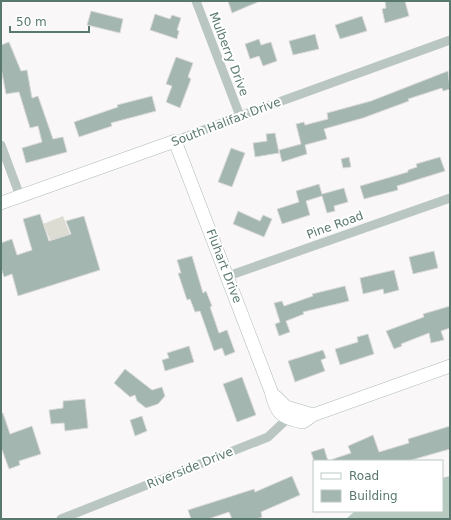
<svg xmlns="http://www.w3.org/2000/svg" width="451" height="520" font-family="'DejaVu Sans',sans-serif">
<rect width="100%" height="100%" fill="#f9f7f7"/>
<path fill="#dddcd3" d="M63,216L71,237L52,244L43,224Z"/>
<path fill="#b6cac0" d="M450,476V519H346L355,511H442V478Z"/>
<path fill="#a3b6b0" stroke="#dbdad9" d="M228,1H258V2L232,13Z
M385,1H405L409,16L385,23L382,9L386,8Z
M91,11L123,19L120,33L87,25Z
M155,14L170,19L172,15L181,18L177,30L179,31L177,39L150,30Z
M362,16L367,31L340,39L335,25Z
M315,34L319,49L293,55L289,41Z
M259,39L261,45L271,42L277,61L263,66L259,56L250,59L245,44Z
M9,42L21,71L27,70L32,98L38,96L53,139L63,137L67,152L26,163L22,148L42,142L38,126L30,128L19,92L6,94L1,68V45Z
M176,57L193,63L188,77L191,79L180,108L166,102L172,86L166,84Z
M448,71L450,89L443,91L442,88L408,99L409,101L363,118L324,129L327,139L305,145L307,154L282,162L279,150L301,144L296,124L304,122L305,125L328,119L327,113L371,101Z
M152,96L156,111L111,123L112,126L79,137L74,122L118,107L117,105Z
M275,133L279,153L255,157L253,143L267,141L266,134Z
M231,148L245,153L232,187L218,182Z
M349,157L351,167L343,168L341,159Z
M440,157L445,171L397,186L398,190L364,199L360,186L408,172V170L417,167L416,164Z
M319,184L322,194L344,188L348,202L334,206L335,211L327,213L322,196L306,201L310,215L282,224L277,209L299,202L296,191Z
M238,211L260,221L263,215L272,219L264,237L233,224Z
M40,214L49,241L71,234L66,221L84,216L100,270L18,296L12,274L4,277L1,268V243L12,239L17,255L32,250L23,219Z
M434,251L438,268L413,274L409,257Z
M192,256L203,293L206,291L212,306L210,307L219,333L227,330L235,352L225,356L222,348L214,351L200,311L195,312L190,299L187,300L178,273H181L177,260Z
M394,270L399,290L384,294L383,289L363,294L360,278Z
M345,286L349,301L303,312L304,314L286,321L290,332L279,336L275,324L280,322L274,303L282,301L284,306L313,296L312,294Z
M450,306V328L441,331L444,340L431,343L429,333L401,344L402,346L394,349L386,331L424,317L423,314Z
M368,334L374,354L340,365L335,349L358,342L357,337Z
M189,346L194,362L165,371L162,360L169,358L167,353Z
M323,350L326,358L321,360L325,371L295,382L288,361Z
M125,369L152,390L162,387L165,396L158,404L146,408L137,401L135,395L130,397L114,383Z
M242,377L256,415L237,422L223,384Z
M85,399L88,428L65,431L64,423L51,424L49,410L63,408V401Z
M1,413H3L10,434L32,426L41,454L19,461L20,465L9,469L1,447Z
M142,416L147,431L135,436L130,420Z
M450,426V449L408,461H333V459L351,453L348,446L373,435L379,452L409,443L408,439Z
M324,448L328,461H314L311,452Z
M292,476L300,495L261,512L262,517L257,519H232L229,512L208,519H191L188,510L254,489L255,492Z"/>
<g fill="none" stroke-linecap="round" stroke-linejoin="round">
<g stroke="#adbbb7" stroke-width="14">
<path id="secondary" d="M1,203L175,141L271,391C276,413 281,418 303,422L313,415L450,366
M276,397L286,407L313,415"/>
</g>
<path stroke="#bac6c2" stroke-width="9" d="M196,1L240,116
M175,141L240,116L450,40
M1,145L20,196
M228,276L450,198
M61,519L268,437L287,419"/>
<use href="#secondary" stroke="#fff" stroke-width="13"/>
</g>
<g text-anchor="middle" stroke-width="4" stroke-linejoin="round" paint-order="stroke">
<g font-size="12" fill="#59786e" stroke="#fff">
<text transform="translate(229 54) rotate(69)" y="4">Mulberry Drive</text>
<text transform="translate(226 122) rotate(-21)" y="4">South Halifax Drive</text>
<text transform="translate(335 225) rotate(-20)" y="4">Pine Road</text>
<text transform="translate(224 266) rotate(69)" y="4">Fluhart Drive</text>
<text transform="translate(190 468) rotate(-22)" y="4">Riverside Drive</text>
</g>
</g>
<rect width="451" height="520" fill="none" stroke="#59786e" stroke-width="4"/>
<rect x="313" y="460" width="130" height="52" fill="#ffffff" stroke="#bdc9c5"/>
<rect x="321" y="473" width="20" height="6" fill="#ffffff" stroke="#bdc9c5"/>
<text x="349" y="480" font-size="12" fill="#59786e">Road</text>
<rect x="321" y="490" width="20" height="12" fill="#a3b6b0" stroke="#bdc9c5"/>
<text x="349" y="500" font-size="12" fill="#59786e">Building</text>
<path d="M10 26v6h79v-6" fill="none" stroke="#59786e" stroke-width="2"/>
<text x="16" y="26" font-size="12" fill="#59786e" stroke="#ffffff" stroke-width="3" paint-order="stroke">50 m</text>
</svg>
